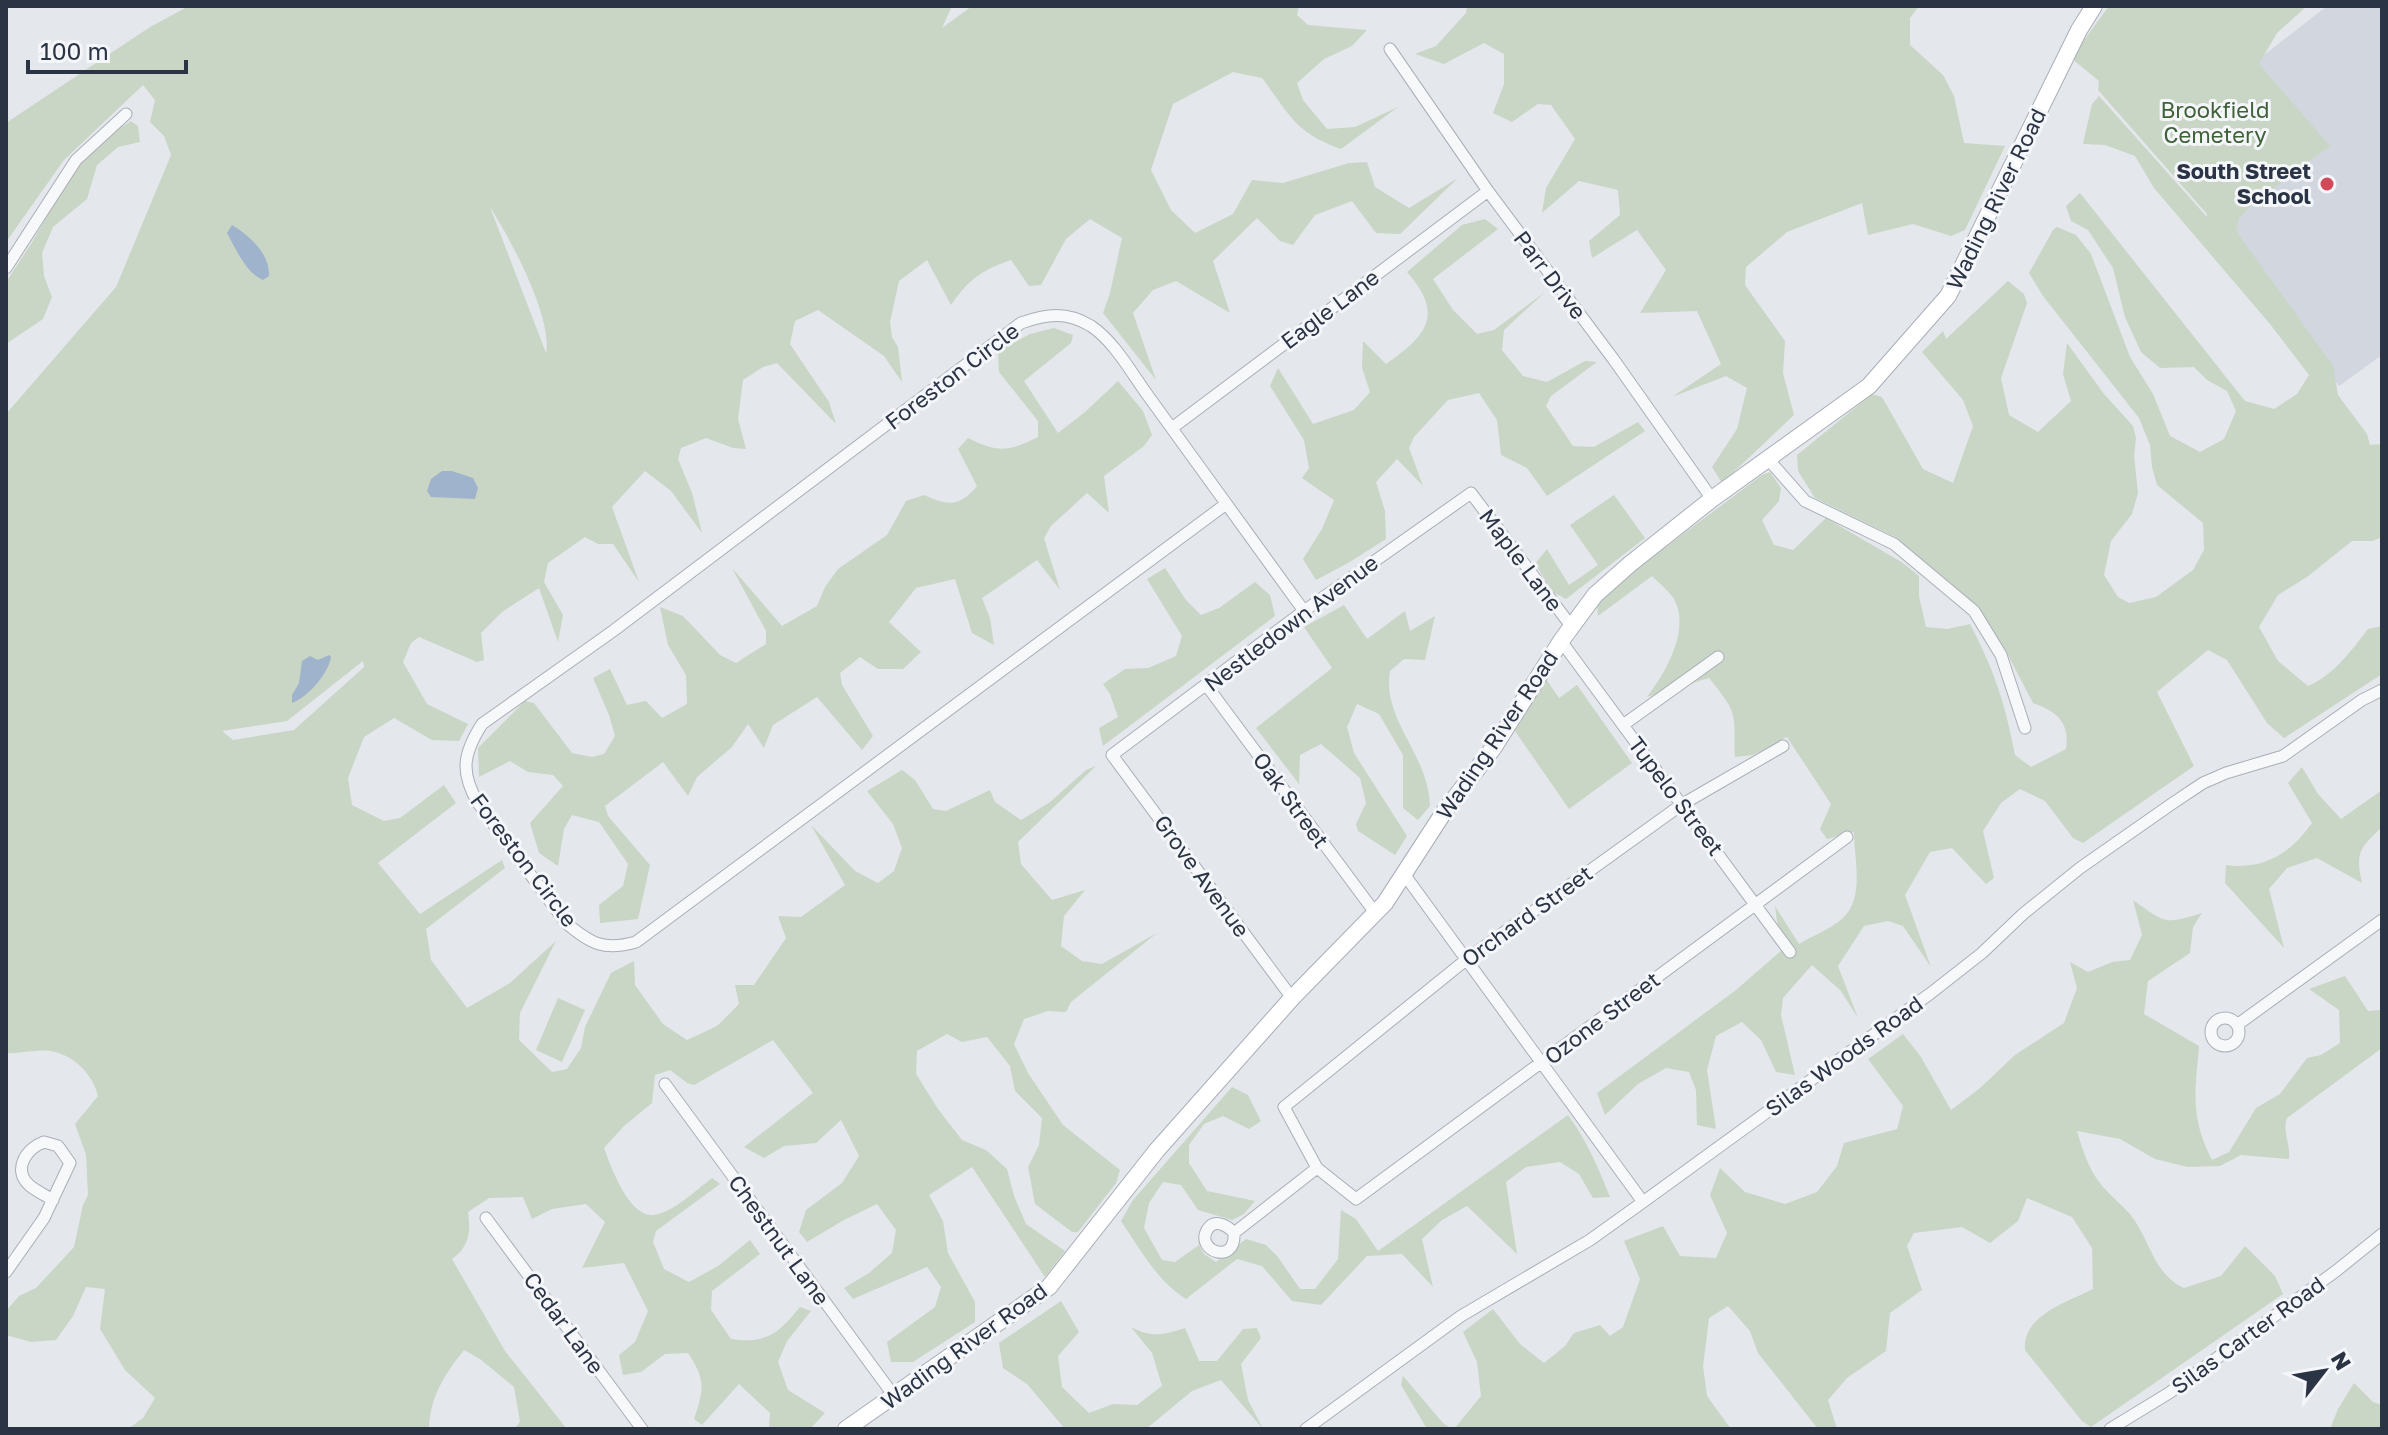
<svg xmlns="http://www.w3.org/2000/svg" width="2388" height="1435" font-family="'Golos Text',sans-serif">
<rect width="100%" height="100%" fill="#e4e7ec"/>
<path fill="#d2d6de" d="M2327,6H2382V355L2339,386L2215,225L2255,62Z"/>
<path fill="#c9d6c5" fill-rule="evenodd" d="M189,6H952L942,28L972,6H1299L1297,15L1308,25L1367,30L1352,46L1324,59L1297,83L1303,100L1327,129L1355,127L1398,107L1341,149C1295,133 1290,115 1262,78L1233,72L1173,104L1151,170L1171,210L1195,233L1233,214L1252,180L1283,183L1349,163L1367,162L1375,187L1409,208L1458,178L1400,234L1376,233L1352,201L1315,215L1293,245L1280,241L1257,218L1213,261L1230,313L1176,281L1153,290L1133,313L1156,380L1103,313L1110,293L1122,238L1090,219L1066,239L1041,285L1029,286L1011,260C982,270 969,279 951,305L927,260L899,281L890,322L892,337L898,347L902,382L884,356L818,310L795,321L790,344L829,402L836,424L777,363L763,367L743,380L738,419L746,449L733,448L706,438L681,448L678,459L692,493L702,533L671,491L645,471L612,507L639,582L613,544H598L585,537L548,563L544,582L563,615L558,642L539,588L502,612L481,633L484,660L477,662L419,637L411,643L403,662L427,704L468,724L459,741L432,740L394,718L364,737L348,778L352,805L384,821L400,818L444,785L456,803L378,863L420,914L502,860L505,868L426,929L431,960L467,1008L510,983L556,941L520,1013L519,1040L552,1072L567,1069L581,1048L585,1027L611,973L634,961L635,985L663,1024L687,1040L717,1026L739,1004L735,985H754L786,938L778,916L801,917L845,885L811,825L855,871L878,883L894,871L902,848L893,824L867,791L902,770L915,780L933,809L946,811L990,790L995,802L1021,820L1050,802L1086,770L1096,766L1018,842L1021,864L1052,900L1085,890L1064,916L1061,946L1082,961L1102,964L1157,933L1071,1002L1066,1012L1048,1011L1024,1019L1014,1044L1028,1073L1063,1125L1120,1170L1116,1183L1078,1232H1072L1035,1204L1028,1167L1039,1145L1042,1118L1015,1091L1010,1066L987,1037L962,1042L947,1034L917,1051L916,1074L938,1109L962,1140L986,1150L1007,1169L1014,1196L1026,1224L1065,1251L1045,1277L972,1167L929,1195L943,1221L948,1253L975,1302V1322L913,1362H891L887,1342L935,1307L941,1287L927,1267L853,1299L844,1288L869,1273L892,1253L896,1230L877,1204L844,1220L807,1242L799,1232L806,1210L842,1183L859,1156L841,1120L816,1143L784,1146L764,1158L744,1147L813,1093L773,1040L694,1085L687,1083L670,1070L655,1075L652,1103L624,1126L604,1148C611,1167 629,1218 654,1215C674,1212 696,1190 712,1178L720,1184L656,1231L653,1242L664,1269L689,1282L718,1266L750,1240L760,1254L712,1291L711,1310L731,1339C766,1344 778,1334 800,1307L811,1311L787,1341L778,1362L788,1390L825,1413L810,1429H769L770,1413L739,1384L702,1425L694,1419C704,1389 706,1380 688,1353L665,1354L641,1372L623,1375L619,1355L635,1342L648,1311L624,1263L582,1268L605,1222L586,1204L552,1209L532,1219L523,1197L489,1198L468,1212C471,1232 469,1247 452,1259L505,1351L567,1429H514L520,1422L514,1387L480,1359L464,1350C444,1375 430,1397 429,1429C410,1429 393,1425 376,1429H128L143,1418L155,1398L125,1370L100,1329L105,1289L86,1287L73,1316L56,1340L31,1342L6,1335V1311L19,1296L36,1288L74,1247L83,1205L88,1195L86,1155L75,1124L98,1096C93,1074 73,1054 50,1051C36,1049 20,1054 6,1053V414L116,287L171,155L164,136L150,122L155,100L143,85L64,160L6,242V123L150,27ZM490,207C510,238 553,318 546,353ZM363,661L364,667L294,730L233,740L222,731L287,721Z
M1467,6H1919L1910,18V45L1943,75L1954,96L1964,143L2005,146L1965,230L1951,236L1913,224L1868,235L1862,203L1787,232L1746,267L1745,285L1785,341L1783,373L1794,415L1722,483L1712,467L1737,429L1747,388L1726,376L1672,397L1721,364L1697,311L1640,313L1666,270L1637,230L1592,258L1589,241L1620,215L1618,190L1579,181L1542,213L1546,188L1575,139L1551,105L1538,104L1512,122L1493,113L1504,84V54L1484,43L1444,64L1415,54L1436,46L1466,13Z
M2109,6H2307L2277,33L2259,64L2330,146L2254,203L2239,218L2236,231L2333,366L2338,395L2367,434L2370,445L2382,444V537L2372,541H2352L2307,577L2278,595L2259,627L2278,661L2308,686C2334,675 2351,651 2368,629L2382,626V674L2284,738L2267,723L2227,660L2208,650L2157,692L2194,766L2083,843L2073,838L2045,801L2020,789L2001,803L1983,831L1994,878L1986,884L1952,848L1930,852L1905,895L1931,967L1903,926L1888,921L1864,926L1838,966L1858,1018L1841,991L1812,965L1783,998L1781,1015L1795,1075L1776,1072L1761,1040L1742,1022L1716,1036L1707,1070L1716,1129L1697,1125L1696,1090L1689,1072L1666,1068L1638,1084L1605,1115L1597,1093L1736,990L1781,951L1775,906L1799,944C1812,936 1831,929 1843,918C1865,897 1854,859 1854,832L1827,839L1820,829L1831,804L1787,737L1753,755L1735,757C1734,712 1739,715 1709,678L1647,697C1665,673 1691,630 1674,599C1669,591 1659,583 1652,576L1598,616L1597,604L1643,564L1762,475L1770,472L1781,488L1779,501L1762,520L1774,545L1793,550L1826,518L1903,563L1919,576V596L1926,627L1947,629L1970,624C1995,672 2005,703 2015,755L2031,767L2066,749C2070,722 2057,712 2033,703L2008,655L1978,609L1895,537L1815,498L1798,471L1797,455L1872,394L1882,397L1923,469L1953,483L1973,426L1963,400L1922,352L1943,331L1946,339L2008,281L2024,294L2027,303L2001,378L2009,415L2038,432L2071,401L2063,374L2067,343L2104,394L2133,426L2136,438L2134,456L2138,493L2132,514L2111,541L2104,575L2118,597L2129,603L2156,597L2193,570L2204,550L2203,523L2157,485L2152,467L2150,445L2139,418L2043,296L2029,273L2053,230L2057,227L2076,235L2091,254L2130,357L2153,394L2170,436L2200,452L2224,439L2236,411L2227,391L2207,380L2194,367L2160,368L2141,352L2125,317L2113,268L2088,230L2071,221L2066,206L2080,193L2245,401L2274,409L2297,394L2309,375L2270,324L2154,188L2135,156L2105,145L2083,144L2092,104L2099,96L2207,217V214L2098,90L2099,81L2071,58Z
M131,121L138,126L140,142L118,147L97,165L87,199L53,227L42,253L44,276L52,297L43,319L6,344V282L31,244L76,166L114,132Z
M1485,219L1498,229L1433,279L1453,310L1477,334L1494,330L1545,292L1504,330L1502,350L1523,376L1547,382L1585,361L1597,362L1551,396L1546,406L1573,446L1594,447L1638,422L1645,431L1547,496L1527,468L1501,455L1497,420L1479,393L1448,400L1414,437L1409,448L1423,486L1397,459L1376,482L1385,511L1386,539L1348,563L1316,580L1303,559L1322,529L1334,500L1302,478L1309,468L1304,440L1270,386L1278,368L1313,424L1354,410L1370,392L1362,368L1363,341L1386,364C1428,335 1444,314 1407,272L1462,225Z
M1054,328L1073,335L1071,343L1024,381L1058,433L1085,412L1118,381L1143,411L1152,435L1144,446L1104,476L1109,513L1087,493L1051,526L1044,538L1060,590L1037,560L982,598L990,618L994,645L972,633L955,579L916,588L889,622L921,652L903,669H878L860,657L840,673L842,685L873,736L862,750L817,697L773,725L764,748L748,724L732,747L697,777L688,796L663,762L605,806L608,816L650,865L638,919L600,923L599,905L623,886L628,864L599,822L572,815L564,829L558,866L539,853L530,823L563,786L553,775L528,772L510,761L479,777L478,748L525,701L534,703L572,753L592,757L604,754L615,736L609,715L593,678L610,669L627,705L646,701L662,718L687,704L686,675L668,645L660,607L683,616L720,655L736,663L766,644V631L732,568L782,626L817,606L825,587L838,569L887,535L906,501L924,495C948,506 960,507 977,486L958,449L968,438C998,453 1008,452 1038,437V421L999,372L998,351L1030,334Z
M1614,495L1645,538L1566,599L1553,592L1535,564L1547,549L1569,585L1598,565L1570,525Z
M1165,568L1186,600L1201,615L1219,608L1255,582L1270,595L1275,616L1103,746L1099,728L1118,717L1110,694L1103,684L1125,669L1148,668L1176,656L1182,636L1147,579Z
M1344,605L1367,639L1405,611L1410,631L1435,616L1425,660L1404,659L1390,671C1382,721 1428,752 1430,806L1418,820L1403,808V755L1379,714L1357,704L1347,727L1354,753L1407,836L1395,855L1358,831L1356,824L1366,803L1360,778L1321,744L1300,755L1299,784L1256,728L1332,668L1304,627Z
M1546,679L1559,698L1577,685L1632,763L1569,809L1515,731Z
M2302,767L2318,794L2341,819L2382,790V827C2360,848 2355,852 2362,883L2317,858L2287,868L2269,889L2284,948L2225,883L2226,865C2264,870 2290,854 2312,823L2288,783Z
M2133,900C2165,923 2164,925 2202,913L2193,927L2190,953L2148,981L2144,1014L2199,1046C2195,1093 2190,1117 2212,1160L2229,1152L2256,1108L2280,1094L2307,1058L2321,1055L2340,1043L2339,1010L2309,989L2345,976L2368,1011L2382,1010V1048L2287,1118C2282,1132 2291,1145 2289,1159L2241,1155L2220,1166L2188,1167L2155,1159L2120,1139L2077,1131C2083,1151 2089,1171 2103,1187C2112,1197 2122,1205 2130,1214C2150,1239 2153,1274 2184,1288L2221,1276L2245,1246L2275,1276L2283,1294L2091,1427L2082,1421L2025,1350C2022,1315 2068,1302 2093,1289L2092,1248L2072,1217L2027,1198L2018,1221L1990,1243L1962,1227L1914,1233L1907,1246L1922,1290L1890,1313L1886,1351L1847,1378L1828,1400L1837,1429H1818L1758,1353L1750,1331L1728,1306L1709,1318L1703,1366L1707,1396L1731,1429H1454L1481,1396L1477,1362L1463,1332L1493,1309L1520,1344L1544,1363L1565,1346L1574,1333L1600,1325L1610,1336L1623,1327L1640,1279L1624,1241L1663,1226L1680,1256L1716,1258L1727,1233L1710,1195L1720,1168L1745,1192L1785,1204L1817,1192L1837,1166L1844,1143L1897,1129L1903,1106L1868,1059L1903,1034L1921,1057L1951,1110L1979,1089L2015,1055L2064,1023L2077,988L2070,962L2088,972L2112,962L2130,960L2142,935Z
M558,998L585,1010L562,1062L536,1050Z
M1232,1087L1248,1095L1261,1121L1249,1129L1223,1116L1204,1124L1189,1145V1163L1207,1191L1255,1201L1244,1214L1232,1220L1198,1210L1181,1185L1163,1182L1149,1203L1144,1228L1162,1260L1175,1262L1199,1245L1204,1254L1216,1262L1246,1239L1266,1245L1278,1257L1300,1289H1315L1338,1259L1341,1210L1356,1219L1378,1251L1568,1115C1587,1141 1598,1167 1610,1197L1593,1198L1579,1174L1560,1162L1526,1167L1506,1182L1517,1254L1467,1206L1442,1220L1422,1239L1433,1287L1402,1254L1367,1256L1321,1305L1292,1301L1262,1266L1237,1259L1186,1299C1157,1281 1140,1249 1121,1221L1133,1200Z
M1061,1301L1079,1332L1058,1356L1062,1387L1089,1413L1113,1404L1137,1405L1162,1386L1152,1353L1131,1327C1151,1338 1164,1335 1185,1328L1199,1361H1217L1243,1329L1257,1328L1261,1338L1241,1364L1248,1400L1263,1429L1221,1380L1192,1391L1146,1429H1065L1027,1384L1003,1368L999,1343Z
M1403,1376L1443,1423L1452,1429H1427L1401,1385Z
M2354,1383L2373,1402L2382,1405V1429H2330L2338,1409Z"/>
<path fill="#9fb4cc" d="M232,225C250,236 270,254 269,276L263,280C246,273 236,249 227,233Z
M442,471H452L473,478L478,488L475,499L431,497L427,491L431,479Z
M329,655L331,657C329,673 307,698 292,703V695L299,683L302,661L310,656L318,660Z"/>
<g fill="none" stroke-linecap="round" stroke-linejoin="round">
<g stroke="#a9aeb7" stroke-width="13">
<path id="minor" d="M1390,49L1488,191L1614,360L1712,499
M6,268L76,160L126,114
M1172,428L1488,191
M1768,459L1805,501L1894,544L1974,611L2001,655L2025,728
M1226,504L636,942C604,951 591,944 566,923L478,803C460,772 463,754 482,724L613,631L1021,323C1046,314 1067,311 1091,326C1115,342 1132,374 1149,397C1201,468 1252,540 1304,611
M1561,641L1790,952
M1207,686L1376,914
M1623,725L1718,657
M1783,746L1681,805L1467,959L1284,1107L1317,1168L1356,1199L1847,837
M1404,874L1643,1202
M1292,998L1112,755L1304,611L1471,493L1571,626
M2211 1032a14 14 0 1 1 28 0a14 14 0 1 1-28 0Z
M2237,1025L2382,920
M665,1084L894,1396
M486,1218L642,1429
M1234,1233C1227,1225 1214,1218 1207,1230C1195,1251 1236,1266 1234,1233L1317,1168
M6,1272L44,1218L70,1163L58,1146L44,1142C27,1148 12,1169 29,1185C36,1191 45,1195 53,1200
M1306,1429L1461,1316L1590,1240L1643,1202L1931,993L1982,953L2023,914L2080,868L2173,803L2203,783L2226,773L2283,756L2362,700L2382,690
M2110,1429L2169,1393L2336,1271L2382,1234"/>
</g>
<g stroke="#a9aeb7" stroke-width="18">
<path id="secondary" d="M846,1429L1049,1287L1157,1150L1292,998L1385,903L1444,812L1494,747L1561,641L1595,595L1630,564L1712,499L1869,386L1948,296L2079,30L2094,6"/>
</g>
<use href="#minor" stroke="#f7f8fa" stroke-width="11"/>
<use href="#secondary" stroke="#fff" stroke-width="16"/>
</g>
<circle fill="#d1495b" stroke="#f4f6f9" stroke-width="3" cx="2327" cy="184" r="8"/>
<g text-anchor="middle" stroke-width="6" stroke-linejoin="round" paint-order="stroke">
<g font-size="22" fill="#3f6138" stroke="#f4f6f9">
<text x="2215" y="118">Brookfield<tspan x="2215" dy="25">Cemetery</tspan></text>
</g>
<g font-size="22" font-weight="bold" fill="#2b3445" stroke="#f4f6f9" text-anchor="end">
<text x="2311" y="179">South Street<tspan x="2311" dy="25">School</tspan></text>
</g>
<g font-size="22" fill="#2b3445" stroke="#f4f6f9">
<text transform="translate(1996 199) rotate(-64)" y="8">Wading River Road</text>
<text transform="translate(1550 275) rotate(53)" y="8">Parr Drive</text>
<text transform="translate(1330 309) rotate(-37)" y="8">Eagle Lane</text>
<text transform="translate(952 376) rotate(-37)" y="8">Foreston Circle</text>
<text transform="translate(1521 560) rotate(53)" y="8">Maple Lane</text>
<text transform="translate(1291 623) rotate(-37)" y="8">Nestledown Avenue</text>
<text transform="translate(1497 735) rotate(-56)" y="8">Wading River Road</text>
<text transform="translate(1676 796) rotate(53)" y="8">Tupelo Street</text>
<text transform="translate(1291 800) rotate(54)" y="8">Oak Street</text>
<text transform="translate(524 860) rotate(53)" y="8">Foreston Circle</text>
<text transform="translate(1202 876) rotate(54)" y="8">Grove Avenue</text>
<text transform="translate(1527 916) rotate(-36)" y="8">Orchard Street</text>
<text transform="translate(1602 1018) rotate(-37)" y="8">Ozone Street</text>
<text transform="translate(1844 1056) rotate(-36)" y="8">Silas Woods Road</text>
<text transform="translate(779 1240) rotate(54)" y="8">Chestnut Lane</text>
<text transform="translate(564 1323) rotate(54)" y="8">Cedar Lane</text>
<text transform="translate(2248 1335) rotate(-36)" y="8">Silas Carter Road</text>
<text transform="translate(964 1346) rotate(-36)" y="8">Wading River Road</text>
</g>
</g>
<rect width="2388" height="1435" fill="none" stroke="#2b3445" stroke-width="16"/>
<g transform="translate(2324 1371) rotate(59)" stroke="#f4f6f9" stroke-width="6" paint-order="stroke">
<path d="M0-6L14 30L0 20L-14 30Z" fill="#2b3445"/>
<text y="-12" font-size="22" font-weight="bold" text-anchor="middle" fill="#2b3445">N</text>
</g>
<path d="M28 60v12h158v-12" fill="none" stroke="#2b3445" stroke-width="4"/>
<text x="40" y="60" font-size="24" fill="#2b3445" stroke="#f4f6f9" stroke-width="6" paint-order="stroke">100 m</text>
</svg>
